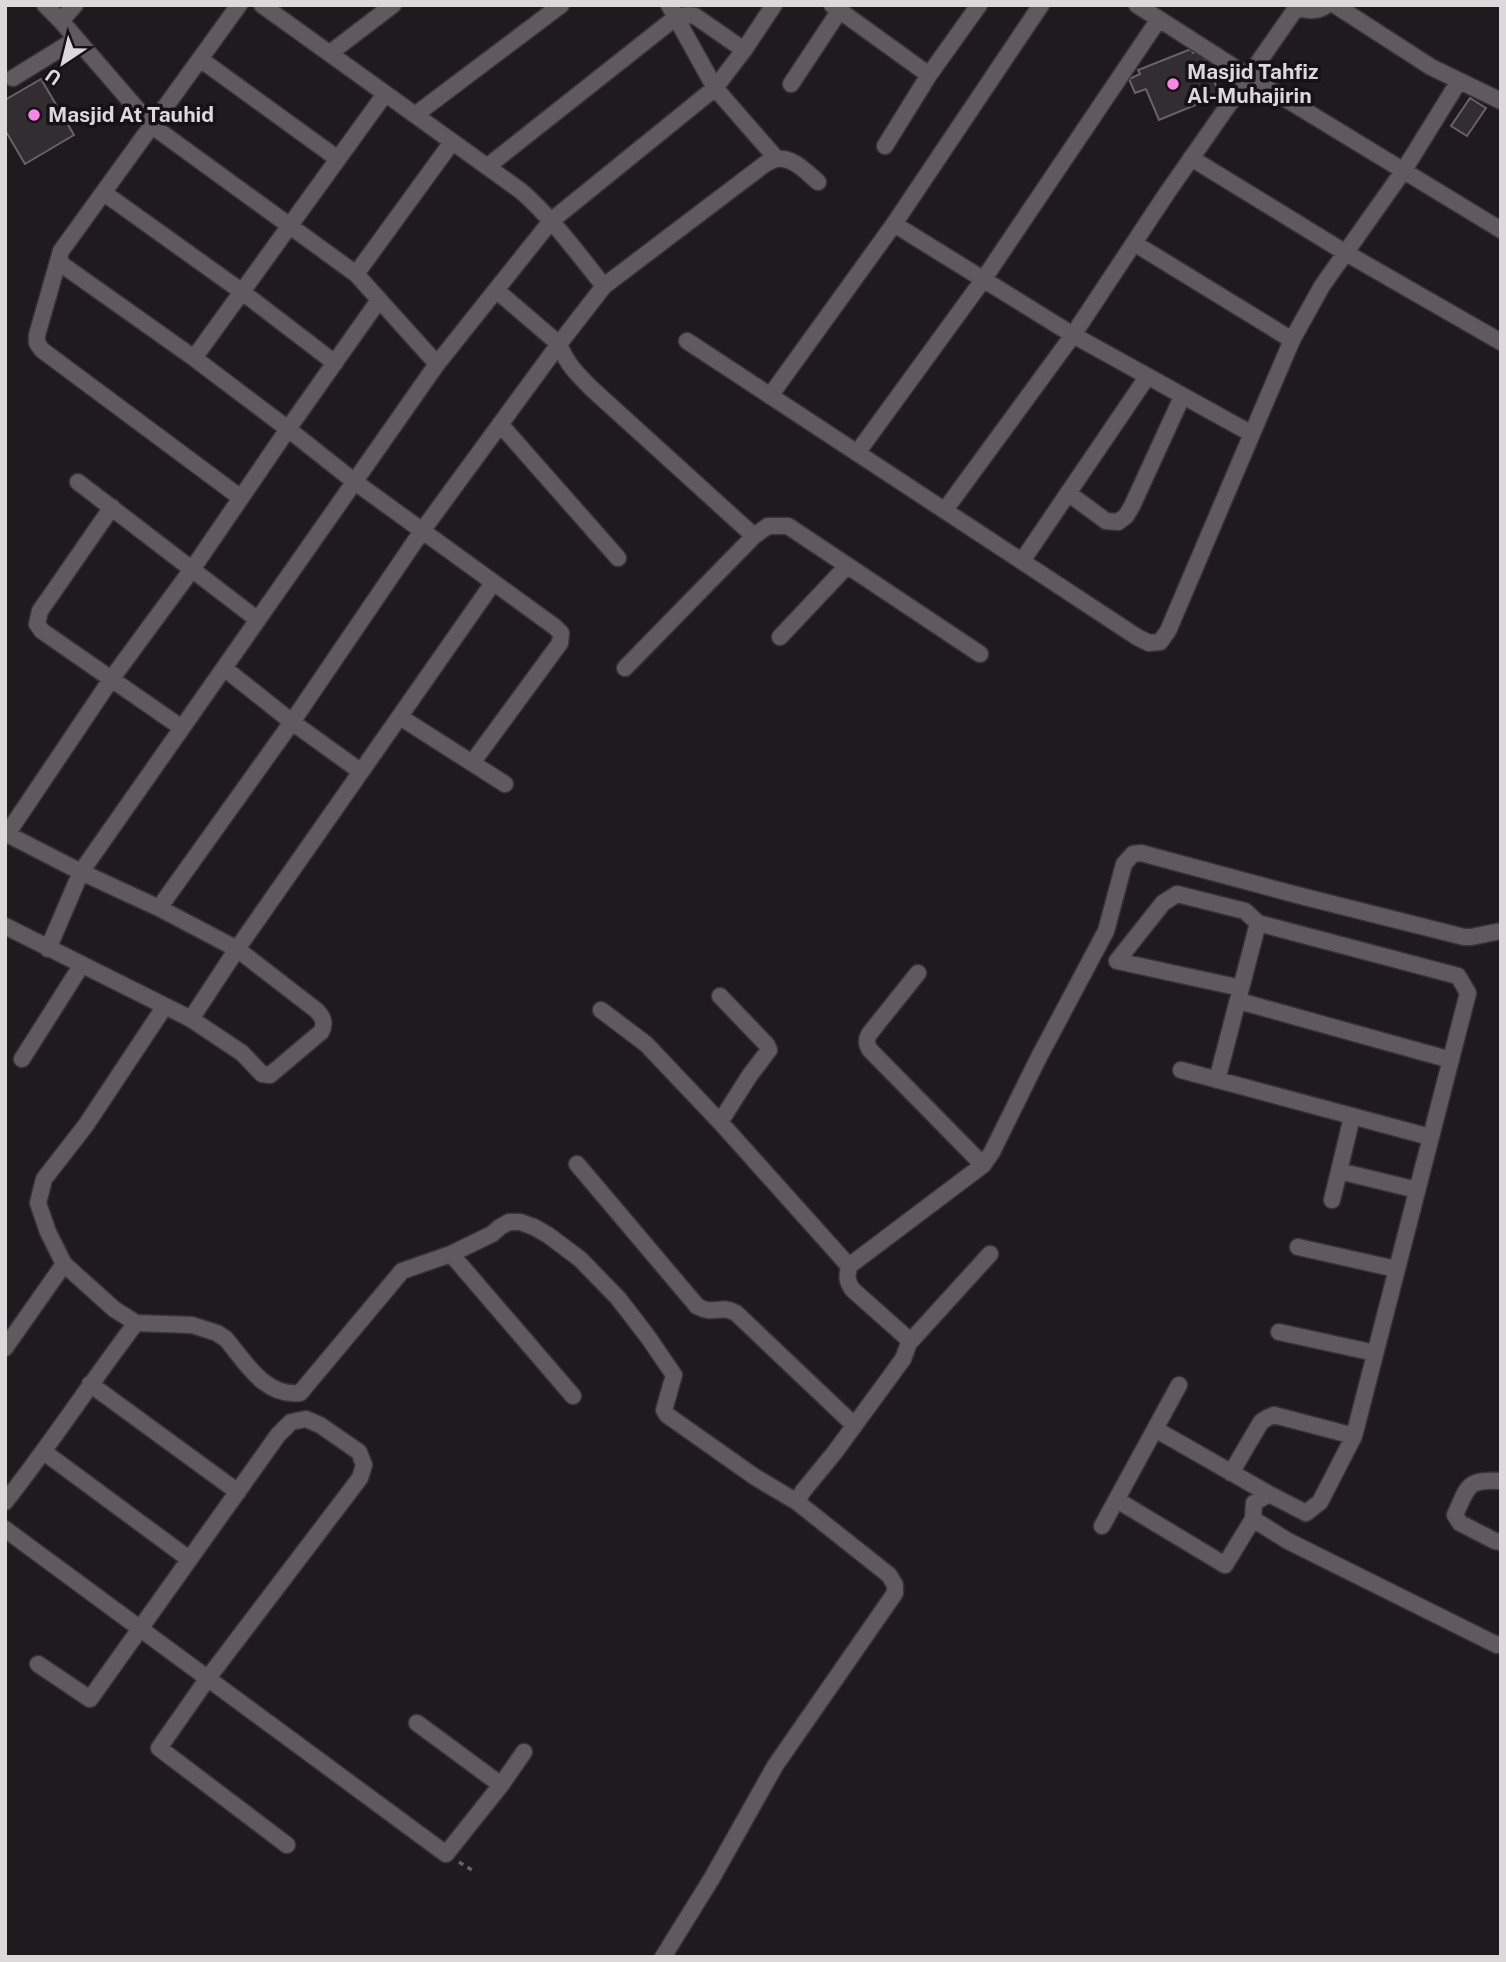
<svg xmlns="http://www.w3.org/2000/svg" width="1506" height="1962" font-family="'Public Sans',sans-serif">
<rect width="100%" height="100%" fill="#1f1a1e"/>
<path fill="#322d31" stroke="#696267" stroke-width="2" d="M1191,49L1193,53L1201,50L1220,95L1159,120L1146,89L1135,93L1129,79L1140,74L1138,70Z
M41,79L74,135L25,164L5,130V100Z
M1470,98L1486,108L1467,136L1451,126Z"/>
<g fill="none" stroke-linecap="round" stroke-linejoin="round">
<g stroke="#373436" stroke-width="19">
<path id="street" d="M45,5L61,21L151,125L356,274L437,364
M239,5L61,251L37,335V343L42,350L241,498
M262,5L521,191C553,219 578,254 604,286
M669,5L715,88L777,159
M832,5L929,75
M1041,5L894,224L1073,335L1252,434
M1137,5L1248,76L1501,230
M1296,5C1306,12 1317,12 1327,5
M1335,5L1431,67L1501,101
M61,21L75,5
M330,53L393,5
M200,59L338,159
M13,78L76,39
M791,84L840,10
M415,115L561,5
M885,146L929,75L979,5
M1191,158L1346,253L1501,342
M488,166L675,18C682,15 687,14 695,16L744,50
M104,193L241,291L335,363
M1134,243L1292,340
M59,260L64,266L194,358L288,429L379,300
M356,274L452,142
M496,290L559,344C566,363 577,374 591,388L754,536L768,526H788L980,654
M687,341L1137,637L1149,643L1160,642L1168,631L1292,340L1322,286L1404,170L1459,81
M194,358L385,94
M770,396L894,224
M500,424L618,558
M857,453L983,280L1159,19
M78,482L258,620
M1068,493L1106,521L1118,522L1126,516L1132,506L1182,397
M112,507L40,611L37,624L42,631L182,728
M945,510L1073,335L1167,193L1297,7
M1022,561L1147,377
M780,637L847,566
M224,668L437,364L551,221L715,88L744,50L774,5
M625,668L754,536
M400,717L505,784
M5,833L81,872L159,908L292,722L422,531L559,344L604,286L765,164C769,162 772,160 776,159C793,156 807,173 818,182
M7,834L112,678L193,568L288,429L355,482L555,627L561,633L560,643L472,763
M159,908L237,949L191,1019L242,1053L262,1074L270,1075L321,1032C326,1023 323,1017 316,1010L237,949L493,583
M5,926L165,1006
M48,949L81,872L224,668L292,722L360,771
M918,973L870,1033C866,1039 866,1044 870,1050L983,1165
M1241,988L1117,961L1163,903L1177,894L1245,911L1258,923L1458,976L1468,993L1354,1436L1320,1502L1306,1513L1269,1494L1254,1503L1253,1519L1288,1541L1497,1645L1501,1644
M720,996L767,1045L769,1050L750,1075L720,1122L849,1266
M1239,1001L1451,1060
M601,1010L646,1044L720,1122
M191,1019L165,1006L86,1125L44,1179L38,1203L48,1232L64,1264L114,1309L136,1323L192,1325L217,1333L226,1339C246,1363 265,1397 300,1393L402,1271L451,1254L492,1234L500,1227L509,1222H520L534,1227L548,1235L580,1259L618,1298L648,1337L674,1375L664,1410L667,1415L755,1477L797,1502L803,1491L835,1452L903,1359L909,1343L907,1338L853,1290C846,1281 847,1276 849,1266L983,1165L992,1152L1039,1057L1106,931L1124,864L1133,854L1141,853L1297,895L1464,937H1471L1501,931
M22,1059L81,966
M1181,1070L1430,1137
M1217,1080L1258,923
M577,1164L697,1306C713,1316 720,1304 736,1313L854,1425
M1339,1171L1417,1190
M1332,1200L1352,1117
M1298,1247L1396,1269
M451,1254L573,1396
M1279,1332L1375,1353
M909,1343L990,1254
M5,1348L64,1264
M90,1384L238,1492
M1155,1429L1269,1494
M44,1452L189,1559
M1231,1473L1261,1422L1267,1418L1274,1415L1354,1436
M1501,1481C1467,1479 1468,1486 1455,1515L1460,1523L1495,1541L1501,1542
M1117,1500L1225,1565L1253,1519
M5,1502C51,1444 91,1382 136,1323
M1102,1526L1179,1385
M5,1529L446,1854L501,1785L524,1752
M38,1664L90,1699L278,1435L291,1422L306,1419L320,1425L359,1452L364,1465L360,1478L208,1678L159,1748L287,1845
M417,1723L501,1785
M663,1957L712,1878L775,1766L895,1593V1585L889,1575L797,1502"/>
</g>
<path stroke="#656164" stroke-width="3.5" stroke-dasharray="5 5" stroke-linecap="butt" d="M459,1862L475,1872"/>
<use href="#street" stroke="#605a5e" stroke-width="16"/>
</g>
<g fill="#fa87e7" stroke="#161115" stroke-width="2.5">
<circle cx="1173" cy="84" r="7"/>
<circle cx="34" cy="115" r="7"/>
</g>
<g text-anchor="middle" stroke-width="7" stroke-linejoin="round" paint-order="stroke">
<g font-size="21" font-weight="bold" fill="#dcd9db" stroke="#161115" text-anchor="start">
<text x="1187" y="79">Masjid Tahfiz<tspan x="1187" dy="24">Al-Muhajirin</tspan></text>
<text x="48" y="122">Masjid At Tauhid</text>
</g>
</g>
<rect width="1506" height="1962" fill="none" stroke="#dcd9db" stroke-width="14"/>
<g transform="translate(63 63) rotate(215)" stroke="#161115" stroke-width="5" paint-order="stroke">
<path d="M0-5L12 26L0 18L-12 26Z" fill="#dcd9db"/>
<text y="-10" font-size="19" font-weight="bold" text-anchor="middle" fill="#dcd9db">U</text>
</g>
</svg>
